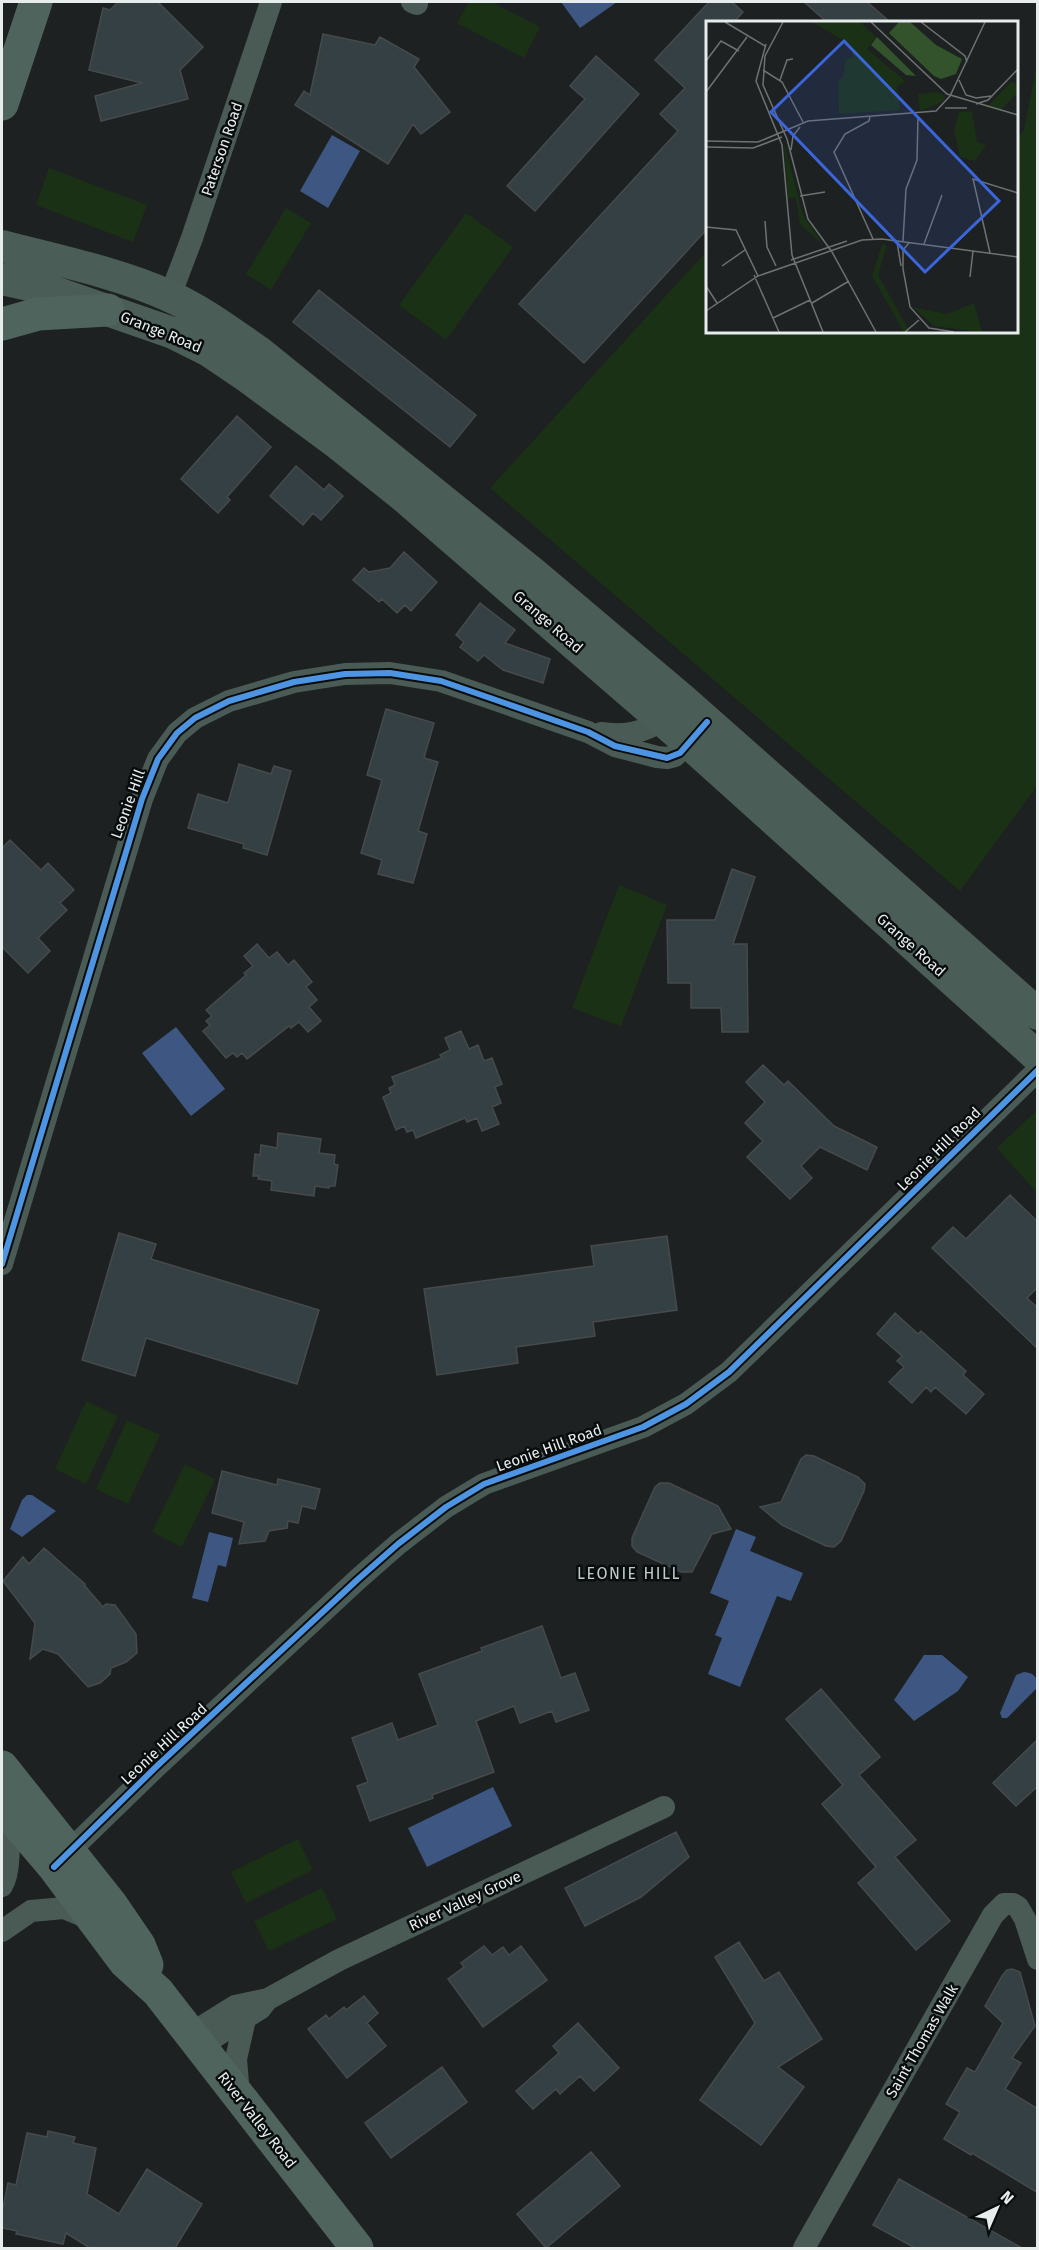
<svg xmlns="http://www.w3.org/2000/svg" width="1039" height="2250" font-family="'Fira Sans',sans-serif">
<rect width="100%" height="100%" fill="#1d2121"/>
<path fill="#1a3115" d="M469,2H492L540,27L524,58L457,23Z
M1037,63V786L960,891L490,488L707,251L708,332H1016L1017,139L1024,130Z
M49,168L147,205L133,242L36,205Z
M286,208L311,223L271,290L246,274Z
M466,213L513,247L446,340L399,305Z
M619,885L667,905L621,1026L572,1008Z
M1037,1110V1193L997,1148Z
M86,1401L118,1416L86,1484L55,1469Z
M127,1420L160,1435L128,1504L96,1489Z
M185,1464L215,1479L182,1547L152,1532Z
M298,1839L313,1870L246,1903L231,1872Z
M322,1888L337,1919L269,1951L254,1921Z"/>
<path fill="#3d5782" d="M561,2H617L580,28Z
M332,135L360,151L328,208L300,191Z
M176,1027L225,1089L191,1116L142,1053Z
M27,1495H32L56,1511L22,1537L10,1529L22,1500Z
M736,1529L756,1537L750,1551L803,1573L791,1601L777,1596L740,1687L708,1674L722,1638L715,1635L729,1601L710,1593Z
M209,1532L233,1538L226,1567L218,1565L208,1602L192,1598Z
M924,1655H942L968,1677L958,1691L914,1721L894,1700Z
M1024,1672C1035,1673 1038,1678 1037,1688L1007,1718H1002L1000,1713L1016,1675Z
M493,1787L512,1826L427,1867L408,1828Z"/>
<path fill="#344044" stroke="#474a4b" stroke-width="1.5" d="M118,2H158L203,47L180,70L188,99L101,121L95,96L142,83L89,70L103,8L110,10Z
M709,2H732L743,12L734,22H708V228L584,363L519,304L678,131L660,114L685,88L655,60Z
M804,2H867L890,22H827Z
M323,34L375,45L380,37L419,59L414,67L450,112L421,134L413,124L388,164L295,105L304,91L310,95Z
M596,56L639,94L535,211L507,186L585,99L570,86Z
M319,290L476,415L450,447L293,322Z
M237,416L271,447L227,497L230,500L218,513L181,479Z
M296,466L324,490L329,484L343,496L321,520L313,513L303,525L270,496Z
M404,552L437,582L411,611L405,605L397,613L382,599L379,602L353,580L364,568L369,572L390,568Z
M480,603L515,630L505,643L550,659L543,683L503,670L484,655L478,661L460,647L464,642L456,635Z
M386,709L434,723L424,758L438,762L418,831L427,834L413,883L378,874L382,860L361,853L382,780L367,775Z
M239,764L271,774L274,766L291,771L267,855L243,848L244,844L188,828L198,794L228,803Z
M10,840L41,870L48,863L74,890L60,903L67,910L38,938L50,951L28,973L2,947V848Z
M732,869L755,877L733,944H747L748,1032H722L721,1008H691V983H668L667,920H715Z
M257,944L269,958L277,952L288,965L294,960L312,982L306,987L317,1000L309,1007L321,1021L308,1032L299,1022L291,1028L289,1026L247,1059L242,1053L237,1057L233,1053L226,1058L203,1031L210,1025L206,1021L212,1016L206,1010L246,975L244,973L253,966L244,956Z
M461,1031L469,1049L478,1045L484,1061L492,1058L502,1084L495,1087L501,1103L492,1107L499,1124L482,1131L477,1118L467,1122L465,1118L416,1138L413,1130L407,1132L404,1126L396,1130L383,1097L391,1093L389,1088L395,1085L392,1077L442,1058L440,1055L450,1050L445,1038Z
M763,1065L784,1085L788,1081L834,1126L877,1147L867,1170L820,1147L801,1166L812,1178L790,1199L747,1157L763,1141L745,1123L765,1102L746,1082Z
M278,1133L321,1139L319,1153L335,1155L334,1164L338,1165L335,1186H330L329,1188L315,1186L314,1196L271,1190L272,1181L258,1179L259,1176H253L255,1154L260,1155L261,1145L277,1148Z
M1010,1195L1038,1222V1287L1027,1298L1038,1308V1349L932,1248L953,1227L966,1239Z
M119,1233L156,1244L151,1259L319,1310L297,1384L146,1338L135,1376L82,1360Z
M667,1236L677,1310L593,1322L595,1336L516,1347L518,1363L437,1375L424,1289L594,1266L591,1246Z
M895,1313L918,1334L921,1331L966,1371L963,1375L984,1394L966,1414L935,1387L931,1392L926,1387L912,1403L889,1382L904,1367L897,1361L902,1356L877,1334Z
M806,1455L814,1456L858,1477L865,1484L864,1491L841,1541L834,1547L826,1546L782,1525L760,1507L781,1502L801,1459Z
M222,1471L277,1485L278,1479L320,1489L315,1509L302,1506L298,1523L288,1521L287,1528L269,1531L265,1541L239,1544L244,1522L212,1513Z
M660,1483H669L718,1506L731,1529L712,1534L692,1572H681L637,1552L632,1546V1538L655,1487Z
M44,1548L85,1584V1586L103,1607L106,1604L115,1605L136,1634L137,1653L126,1662L111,1668L110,1674L100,1683L88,1687L58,1654L43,1649L30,1659L35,1623L3,1581L23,1557L29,1564Z
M542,1626L561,1678L575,1673L589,1710L556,1722L552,1711L520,1723L514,1706L476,1721L494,1772L432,1795L433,1798L370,1821L357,1786L368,1782L352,1738L392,1723L398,1740L438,1725L419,1674L482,1651L481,1648Z
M821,1689L880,1757L859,1775L916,1840L895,1857L950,1921L916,1950L858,1883L876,1867L822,1804L843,1785L786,1719Z
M1038,1739V1786L1016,1806L993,1783Z
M676,1832L689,1857L641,1897L585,1926L565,1888Z
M739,1942L764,1981L779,1972L822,2039L778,2067L804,2087L761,2145L700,2100L755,2023L715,1957Z
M484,1946L492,1955L503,1947L509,1955L521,1946L547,1980L483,2027L448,1979L464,1967L461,1963Z
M1012,1969L1020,1972L1035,2026L1012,2058L1021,2063L1005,2089L1038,2109V2193L972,2153L971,2155L944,2139L960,2112L946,2104L967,2068L975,2072L1003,2023L985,2006L1002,1976L1007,1970Z
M364,1996L378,2013L367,2023L386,2046L347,2078L308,2029L326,2015L329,2019L344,2007L346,2010Z
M578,2023L619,2068L594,2091L580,2076L560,2094L556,2089L533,2109L516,2091L559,2053L553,2046Z
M442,2067L467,2102L391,2158L365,2123Z
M48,2131L75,2137L73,2143L96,2148L87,2194L119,2214L147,2169L202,2204L175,2248H90L66,2233L63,2244L16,2234L17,2231L2,2228V2213L8,2183L16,2185L27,2133L47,2137Z
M591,2152L620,2186L546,2248L517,2214Z
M899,2179L1022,2248H915L873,2225Z"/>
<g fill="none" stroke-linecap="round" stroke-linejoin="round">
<path stroke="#4a5b55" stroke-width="22" d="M412,2L417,4
M170,296L192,238L271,2
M601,733C628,737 653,731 672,711
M2,1264L142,799L158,759L177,733L195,718L229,701L294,682L345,674L390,673L441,681L588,732L615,746L657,757L667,758L675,756L698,732
M60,1860L157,1766L357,1580L398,1544L446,1507L484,1484L643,1427L686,1404L729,1372L1038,1070
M2,1886C12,1870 8,1833 7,1813
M2,1931L31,1911L64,1908L91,1919
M190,2034L235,2006L268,1999L339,1960L664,1807
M200,2046L260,2009L267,2000
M239,2095L236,2059L245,2019
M804,2248L993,1915L1004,1904H1013L1018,1907L1025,1919L1038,1959"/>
<path stroke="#4a5d57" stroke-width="32" d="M2,246C55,260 119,273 169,296C201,310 230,332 259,352L534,574L683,700L1038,1014
M2,279L46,289L173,333L209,351L246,376L338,444L403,496L692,746L1038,1057"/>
<path stroke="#4f645d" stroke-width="33" d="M2,104L36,2
M2,324L38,314L108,310
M2,1767L111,1904L139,1945L147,1965
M2,1806L54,1867L125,1962L158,1992L357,2248"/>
<g stroke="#080c0c" stroke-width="10">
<path id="cycleway" d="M2,1264L142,799L158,759L177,733L195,718L229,701L294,682L345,674L390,673L441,681L588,732L615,746L667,758L680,753L707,722
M54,1867L157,1766L357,1580L398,1544L446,1507L484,1484L643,1427L686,1404L729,1372L1038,1070"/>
</g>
<use href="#cycleway" stroke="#4d94e3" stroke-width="6"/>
</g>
<g text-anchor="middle" stroke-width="5" stroke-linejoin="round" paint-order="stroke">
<g font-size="15" fill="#e7ecec" stroke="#080c0c">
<text transform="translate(222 149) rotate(-71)" y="5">Paterson Road</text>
<text transform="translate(161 332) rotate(22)" y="5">Grange Road</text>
<text transform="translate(548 622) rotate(41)" y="5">Grange Road</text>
<text transform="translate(128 804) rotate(-70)" y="5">Leonie Hill</text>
<text transform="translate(911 945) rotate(42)" y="5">Grange Road</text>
<text transform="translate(939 1149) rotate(-45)" y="5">Leonie Hill Road</text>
<text transform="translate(549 1448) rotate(-20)" y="5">Leonie Hill Road</text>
<text transform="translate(164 1744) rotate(-43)" y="5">Leonie Hill Road</text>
<text transform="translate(465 1901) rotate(-25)" y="5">River Valley Grove</text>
<text transform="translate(922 2041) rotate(-60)" y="5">Saint Thomas Walk</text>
<text transform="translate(257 2120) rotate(52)" y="5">River Valley Road</text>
</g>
<g font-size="16" letter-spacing="1.5" fill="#c1cbcc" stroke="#080c0c">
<text x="629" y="1579">LEONIE HILL</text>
</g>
</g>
<g transform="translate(706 21)">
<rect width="312" height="312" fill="#1d2121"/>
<path d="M106,1H154L170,16L161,28L200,61L191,65L194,89L133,93L132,60L137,56L140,38L147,37L146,31L140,21ZM230,71L240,75L236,81L214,90L212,73ZM266,90L271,121L280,124L269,140L254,136L248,109L253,91ZM78,122L97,194L117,224L94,203L90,177H82ZM268,282L276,311L228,305L207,286L241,293Z" fill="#1a3115"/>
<path d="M193,1H204L230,24L256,38L250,53L235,58L228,55L183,12ZM171,16L210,55L200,54L165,24Z" fill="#32532b"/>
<path d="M305,61L312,63V71L295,89L282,85ZM176,223L181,224L172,254L204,311H198L166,255Z" fill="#1a3115"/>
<path fill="none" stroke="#6e7272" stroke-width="1.5" d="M19,1L59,25M77,1L59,35L57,64L81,118L102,198L126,231L170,311M165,1L241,73L312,94M215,1L259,35L261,41M60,23L50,60L76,124L86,234L117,311M0,40L15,20L33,30M57,49L76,61L97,101M74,59L81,39L87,38M253,59L260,74L270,77L285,75M0,71L41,16M270,83L282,79L312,48M239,87H261M164,95L163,100L139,113L128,131L167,218M0,120L52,121L102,100L230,90L244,75L279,1M0,126L47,127L76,116M85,129L87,115L94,106M94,175L119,171M59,200L61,226L70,245M0,206L30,209L52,255M197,220L200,168L211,139L212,95M191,221L195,245M203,222L197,229V248L204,286L223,307L248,311M218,223L236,174M284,232L267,158L312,172M85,239L141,220M16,245L39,229M48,254L73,311M264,256L267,230M0,265L11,282M106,282L143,260M0,290L52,255L156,219L176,218L312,236M67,297L104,279M199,311L213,299"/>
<path fill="#3b66db" fill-opacity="0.15" stroke="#3b66db" stroke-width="3" d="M138,20L293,180L219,251L65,91Z"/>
<rect width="312" height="312" fill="none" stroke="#e7ecec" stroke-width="3"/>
</g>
<rect width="1039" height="2250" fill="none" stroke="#e7ecec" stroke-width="6"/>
<g transform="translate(997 2208) rotate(44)" stroke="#080c0c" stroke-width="4.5" paint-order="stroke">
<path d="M0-4.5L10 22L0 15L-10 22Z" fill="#e7ecec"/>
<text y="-9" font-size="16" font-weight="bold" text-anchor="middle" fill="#e7ecec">N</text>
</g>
</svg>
